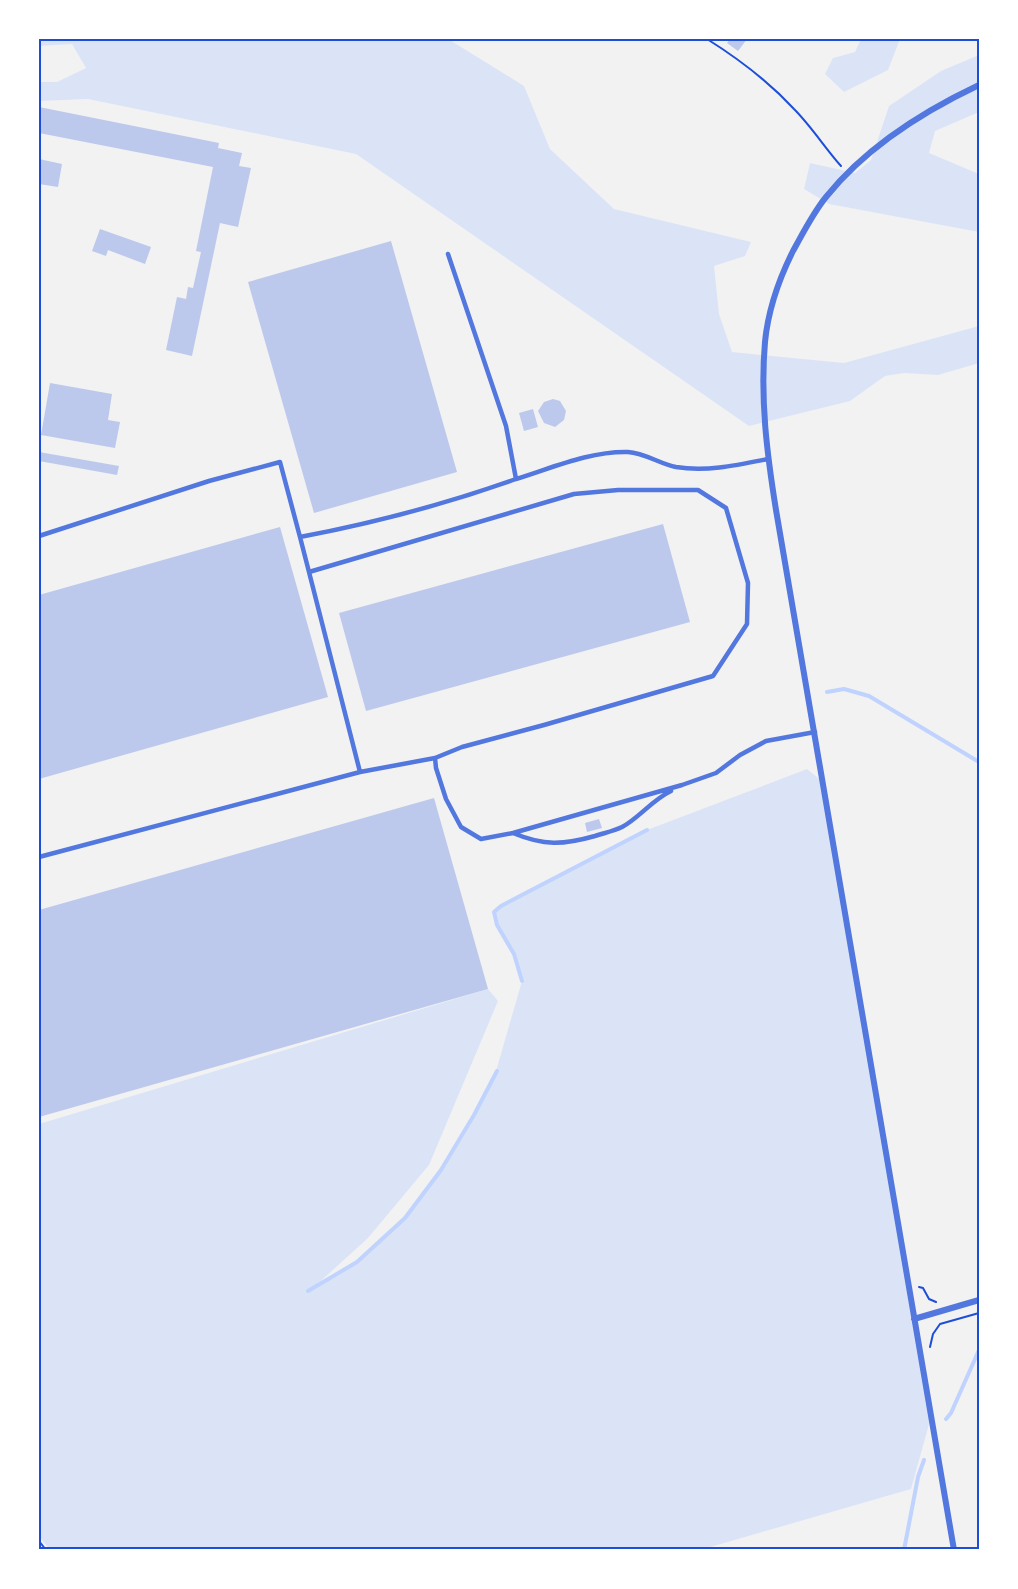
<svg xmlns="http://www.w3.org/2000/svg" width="1018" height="1589" font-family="Commissioner,sans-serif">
<rect width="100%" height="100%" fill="#f2f2f2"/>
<path fill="#dbe4f7" d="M39,39H448L524,86L550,149L614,209L751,242L745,256L714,266L719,314L732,352L844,363L979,326V363L938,375L904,373L885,376L850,401L749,426L356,154L88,99L39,101V82H57L86,68L72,44L39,46Z
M861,39H900L888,70L844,92L825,74L833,58L855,52Z
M979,55V112L935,131L929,153L979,174V232L829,204L804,189L810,163L855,173L871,160L889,106L941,71Z
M807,769L823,782L931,1417L911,1489L700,1550H50L39,1536V1124L488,989L498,1001L429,1165L368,1238L312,1289L357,1262L405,1218L441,1170L474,1115L496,1071L522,981L514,954L497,925L494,912L501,906L647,830Z"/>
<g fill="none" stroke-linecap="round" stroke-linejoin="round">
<path stroke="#bfd3fe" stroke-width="4" d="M827,692L844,689L869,696L979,762
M522,981L514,954L497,925L494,912L501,906L647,830
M308,1291L357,1262L405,1218L441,1170L474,1115L497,1071
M946,1419L951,1413L979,1350
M904,1550L918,1477L924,1460"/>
</g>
<path fill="#bdc9ec" d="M730,39H747L738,51L727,43Z
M39,107L219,143L218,148L242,153L239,166L251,168L238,227L220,223L192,356L166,350L177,297L186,299L188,287L193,288L201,252L196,251L213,167L39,133Z
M39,159L62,164L58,187L39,184Z
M100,229L151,247L145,264L108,250L106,256L92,251Z
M391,241L457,472L314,513L248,282Z
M50,383L112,394L108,420L120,422L115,448L41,435Z
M553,399L560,401L566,411L564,420L555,427L544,423L538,411L544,402Z
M533,409L538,427L524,431L519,413Z
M39,452L119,466L117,475L39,461Z
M663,524L690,622L366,711L339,613Z
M280,527L328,697L39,779V595Z
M434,798L488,989L39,1117V910Z
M599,819L602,828L587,832L585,823Z"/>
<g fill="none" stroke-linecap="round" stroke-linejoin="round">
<path stroke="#1d4ed8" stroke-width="2" d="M707,39C739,59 768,81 794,109C811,126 825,148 841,166
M919,1287L923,1288L929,1299L936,1302
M930,1347L933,1334L940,1324L979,1313
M39,1541L46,1550"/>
<path stroke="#5277de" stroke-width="4.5" d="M448,254L506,426L516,479C552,468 590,451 628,452C645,453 660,464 676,467C707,472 738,465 768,459
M39,536L209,481L280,462L300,537C374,523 446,504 516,479
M300,537L309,572L574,494L618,490H698L726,508L748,583L747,624L713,676L544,725L462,747L435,758L436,768L446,799L461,827L481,839L513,833L682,785L716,773L740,755L766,741L815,732
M309,572L360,772L435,758
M513,833C544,846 563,845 595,836C604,833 614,831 622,827C639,818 652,800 671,791
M39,857L360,772"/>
<path stroke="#5277de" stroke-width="6" d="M914,1319L979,1300
M954,1550L776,510C767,454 760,399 765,342C768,311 779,279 793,251C803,233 813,213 826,197C866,147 922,112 979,85"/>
</g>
<rect width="1018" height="1589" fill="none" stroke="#ffffff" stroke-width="81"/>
<rect x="40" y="40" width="938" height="1508" fill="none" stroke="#1d4ed8" stroke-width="2"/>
</svg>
